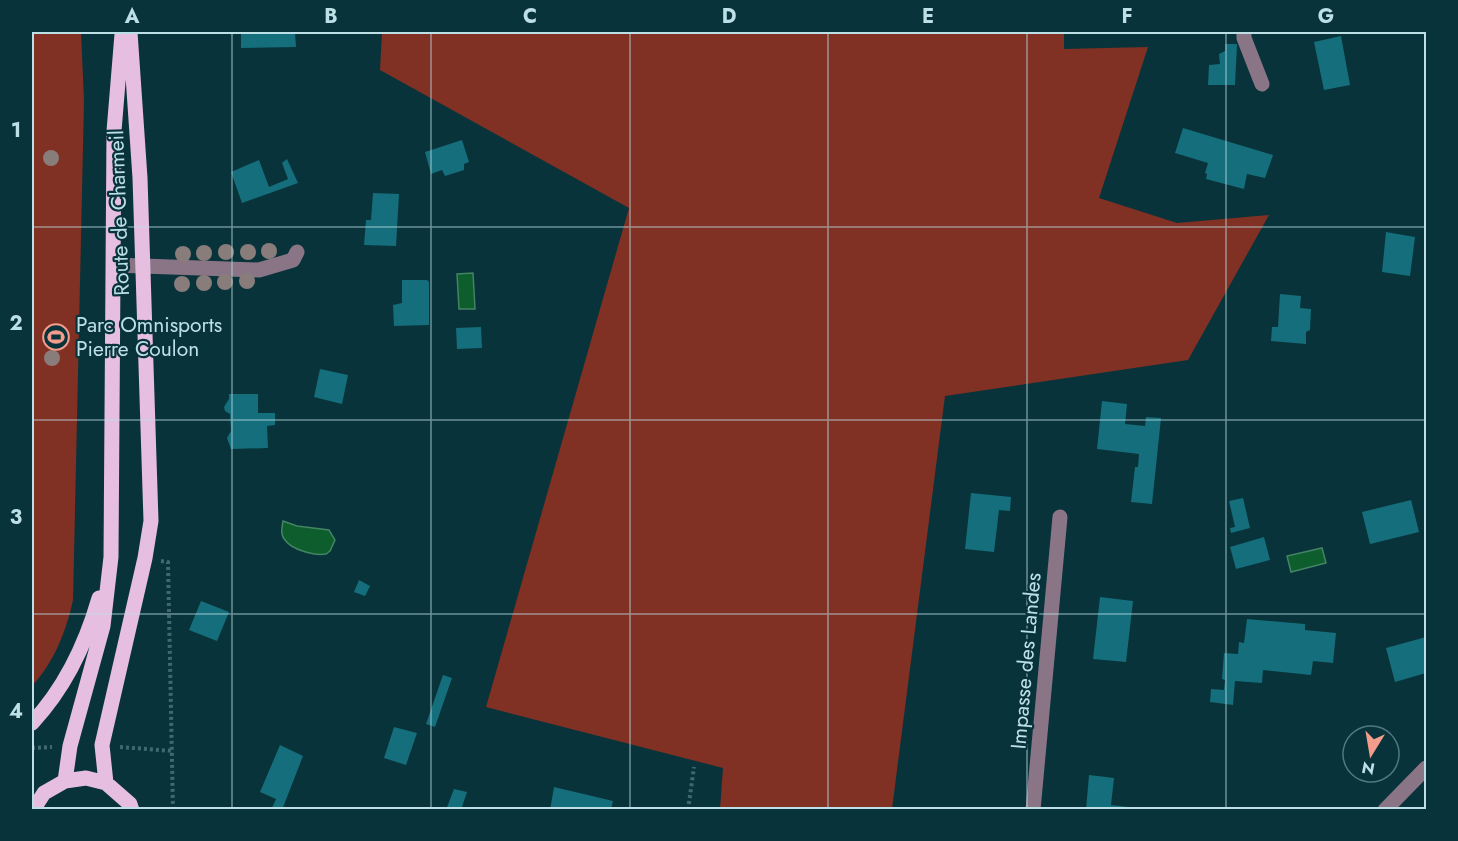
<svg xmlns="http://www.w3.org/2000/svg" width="1458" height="841" font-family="Jost,sans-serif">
<rect width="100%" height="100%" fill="#09333a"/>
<path fill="#813024" d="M32,32H81L84,101L73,600C66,632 54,662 32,686Z
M382,32H1064V49L1148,47L1099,198L1177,223L1269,215L1188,360L945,396L892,809H720L723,768L486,707L629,208L380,70Z"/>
<path fill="#0e5d2c" stroke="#428464" stroke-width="1.5" d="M473,273L475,309H459L457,274Z
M283,521L297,526L329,530L335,540L330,551L326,554C315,556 292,550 285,540C280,535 282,527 283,521Z
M1322,548L1326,563L1291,572L1287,556Z"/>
<path fill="#156e7b" d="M241,32H295L296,47L241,48Z
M1341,36L1350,85L1324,90L1314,42Z
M1225,44H1237L1235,85H1208L1209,65L1220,64L1219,54L1225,51Z
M1183,128L1273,155L1265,178L1247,174L1244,189L1206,179L1207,174L1205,173L1208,163L1175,153Z
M462,140L469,162L464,164V170L445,176L442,170L431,174L425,152Z
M287,159L298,183L242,203L231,172L259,160L269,187L288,179L282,163Z
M373,193L399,194L396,246L364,245L366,220H371Z
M1386,232L1415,237L1410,276L1382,272Z
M402,280H427L429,282V325L394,326L393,305L402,303Z
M1280,294L1301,296L1300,308L1311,309L1310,330L1306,332V344L1271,341L1272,327H1278Z
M481,327L482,348L457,349L456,328Z
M320,369L348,375L342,404L314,397Z
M229,394H258V413H275V425L267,426L268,448L231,449L227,438L231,431L230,414L225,411L224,407L229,399Z
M1102,401L1127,404L1125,424L1145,426L1146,417L1161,418L1152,504L1131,502L1135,467H1138L1139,454L1097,449Z
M971,493L1011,497L1010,511L999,510L994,552L965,549Z
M1243,498L1250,528L1231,533L1230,528L1235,527L1229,501Z
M1411,500L1419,532L1370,544L1362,512Z
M1264,537L1270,560L1236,569L1230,547Z
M359,580L370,586L365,596L354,592Z
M1100,597L1133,601L1126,662L1093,659Z
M201,601L229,612L217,641L189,630Z
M1247,619L1305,624V630L1336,633L1333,663L1313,661L1311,675L1263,670L1262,683L1235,681L1233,705L1210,702L1211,689L1224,690L1225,680L1222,679L1224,653L1238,654L1239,642L1244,643Z
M1426,637V673L1395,682L1386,648Z
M443,675L452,678L435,727L426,724Z
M394,727L417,733L406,765L384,758Z
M280,745L303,756L282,810H271L276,799L260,792Z
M1089,775L1114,778L1111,805L1137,808V810H1086Z
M554,787L613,801L611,810H550Z
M454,789L467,792L461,810H446Z"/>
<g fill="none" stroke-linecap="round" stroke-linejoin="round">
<path stroke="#40686f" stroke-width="4" stroke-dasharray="3 3" stroke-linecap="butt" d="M161,561L168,562L173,810
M120,747L173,751
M32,748L52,747
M688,810L694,767"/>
<path stroke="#897586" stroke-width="15" d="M1244,32V38L1262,84
M114,265L259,270L293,260L297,252
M1033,810L1060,517
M1385,810L1426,768"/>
<path stroke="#e6bee0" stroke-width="15" d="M32,723C65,688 86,643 99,598
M65,781L70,746L103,626L111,557L114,131L122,34
M106,783L102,745L145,558L151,521L140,178L130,32
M33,810L44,793L65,781L86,778L106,783L130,804L132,810"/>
</g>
<g fill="#897d7b">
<circle cx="51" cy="158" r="8"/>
<circle cx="269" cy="251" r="8"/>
<circle cx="226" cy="252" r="8"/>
<circle cx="248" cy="252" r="8"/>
<circle cx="204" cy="253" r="8"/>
<circle cx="183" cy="254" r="8"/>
<circle cx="247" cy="281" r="8"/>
<circle cx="225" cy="282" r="8"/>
<circle cx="204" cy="283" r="8"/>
<circle cx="182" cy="284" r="8"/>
<circle cx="52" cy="358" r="8"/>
</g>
<path fill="none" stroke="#bde0e7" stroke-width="1.5" stroke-opacity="0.55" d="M232,32V810M431,32V810M630,32V810M828,32V810M1027,32V810M1226,32V810M32,227H1426M32,420H1426M32,614H1426"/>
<defs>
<g id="stadium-ring" transform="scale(1.35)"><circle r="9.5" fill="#09333a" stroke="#f59d8d" stroke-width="1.5"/><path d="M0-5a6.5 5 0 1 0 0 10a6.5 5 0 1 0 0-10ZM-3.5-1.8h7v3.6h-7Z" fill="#f59d8d"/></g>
</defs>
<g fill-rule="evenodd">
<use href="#stadium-ring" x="56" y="337"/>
</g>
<g text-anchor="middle" stroke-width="4.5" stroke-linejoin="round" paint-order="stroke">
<g font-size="21" fill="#bde0e7" stroke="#09333a">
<text transform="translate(119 213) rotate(-92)" y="7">Route de Charmeil</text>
<text transform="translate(1026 661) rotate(-85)" y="7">Impasse des Landes</text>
</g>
<g font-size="21" fill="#bde0e7" stroke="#09333a" text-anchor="start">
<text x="76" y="332">Parc Omnisports<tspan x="76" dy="24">Pierre Coulon</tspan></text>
</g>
</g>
<rect width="1458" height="841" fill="none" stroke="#09333a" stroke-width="66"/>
<g transform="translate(1371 754) rotate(191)"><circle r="28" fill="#09333a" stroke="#51787f" stroke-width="1.5"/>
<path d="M0-4.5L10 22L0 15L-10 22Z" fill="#f59d8d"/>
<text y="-9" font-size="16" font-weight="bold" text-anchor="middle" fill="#bde0e7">N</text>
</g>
<rect x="33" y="33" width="1392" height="775" fill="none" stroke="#bde0e7" stroke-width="2"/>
<g font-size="20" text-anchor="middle" font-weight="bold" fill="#bde0e7">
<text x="132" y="23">A</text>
<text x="331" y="23">B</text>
<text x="530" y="23">C</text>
<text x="729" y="23">D</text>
<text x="928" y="23">E</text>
<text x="1127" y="23">F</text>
<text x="1326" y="23">G</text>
<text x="16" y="137">1</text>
<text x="16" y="330">2</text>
<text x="16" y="524">3</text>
<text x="16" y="718">4</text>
</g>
</svg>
